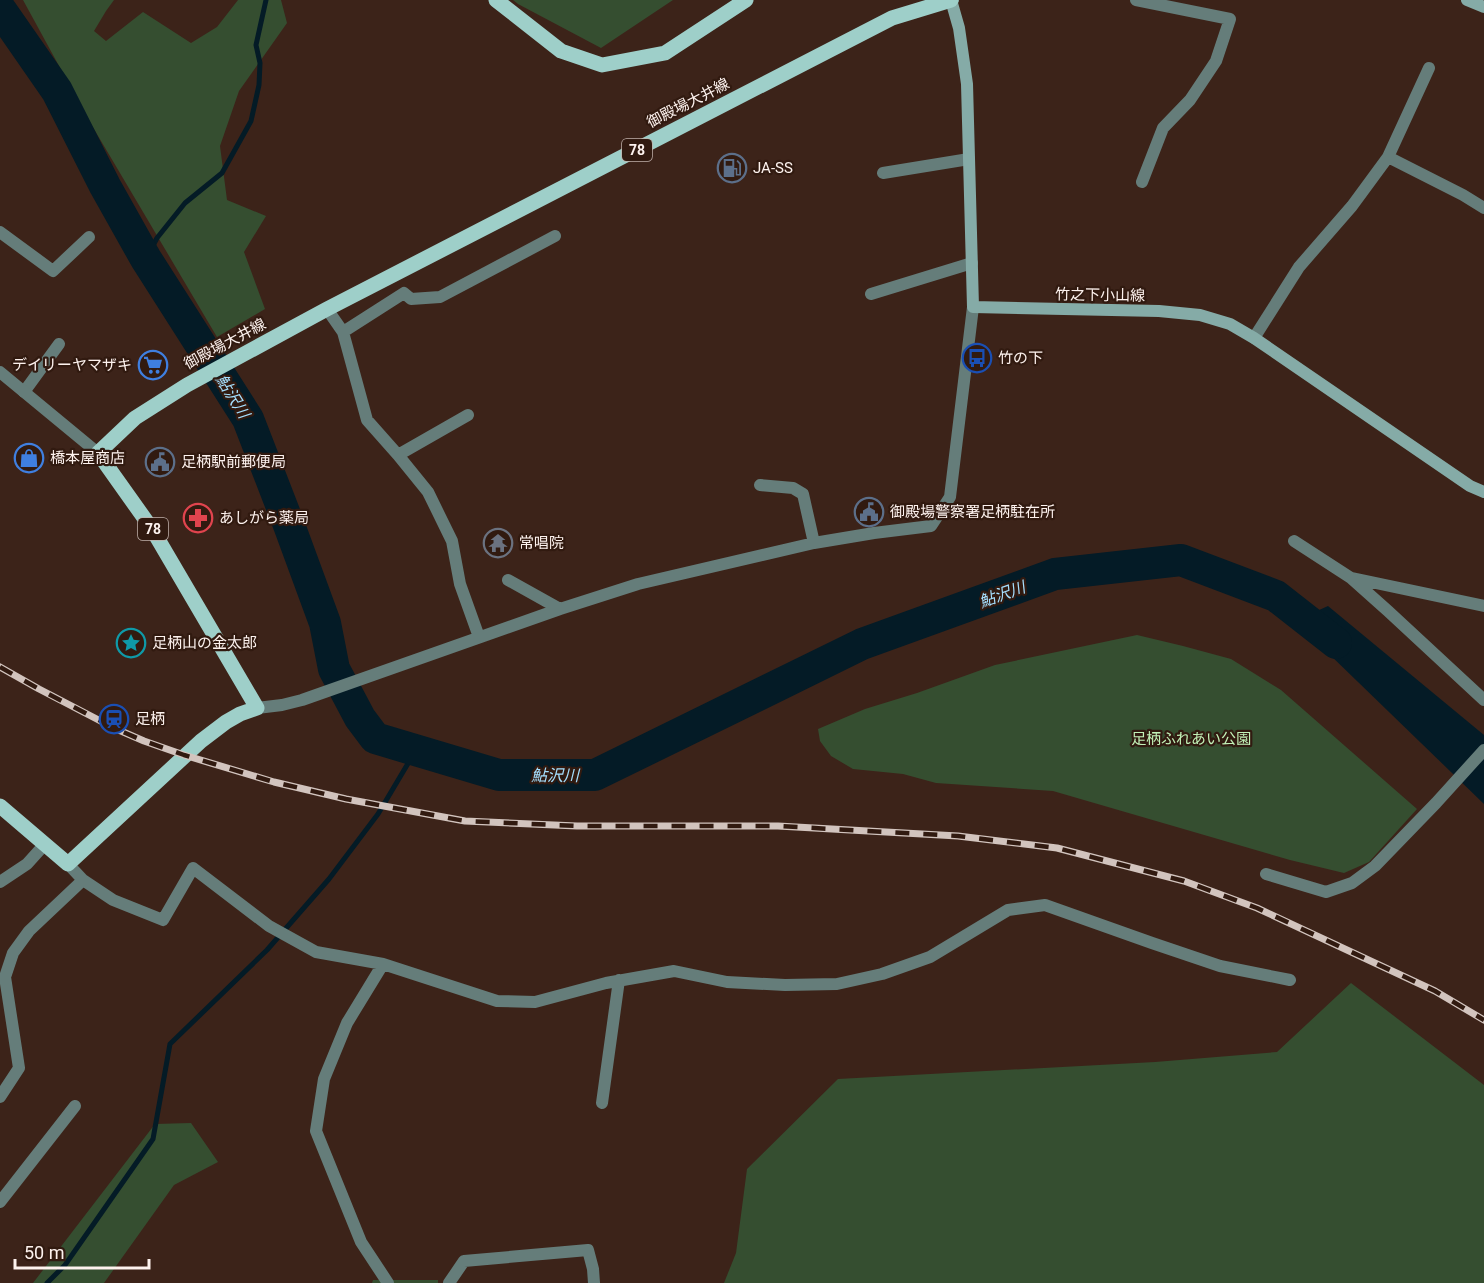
<svg xmlns="http://www.w3.org/2000/svg" width="1484" height="1283" font-family="Roboto,'Noto Sans JP',sans-serif">
<rect width="100%" height="100%" fill="#3c2319"/>
<path fill="#354e30" d="M23,0H114L106,11L94,31L106,41L143,12L191,43L217,27L238,0H281L287,23L239,91L220,146L227,200L266,216L244,252L265,309L217,337L88,119Z
M513,0H673L601,48L518,4Z
M1137,635L1183,646L1231,659L1281,690L1417,809L1369,862L1344,873L1290,860L1053,791L936,783L903,774L853,769L831,756L820,741L818,729L865,709L917,693L995,665Z
M1351,983L1484,1085V1283H724L736,1253L747,1169L838,1079L1155,1062L1277,1052Z
M191,1123L218,1162L174,1185L104,1283H33L155,1124Z
M373,1280H438V1283H372Z"/>
<path fill="#041b26" d="M1328,606L1484,735V804L1295,621Z"/>
<g fill="none" stroke-linecap="round" stroke-linejoin="round">
<path stroke="#041b26" stroke-width="5" d="M146,259L157,238L185,203L222,173L251,121L259,85L260,63L256,45L266,0
M47,1283L65,1265L153,1139L170,1044L267,950L329,879L378,814L416,750"/>
<path stroke="#041b26" stroke-width="32" d="M0,9L57,91L105,186L146,259L248,419L289,525L325,623L334,669L360,718L375,738L499,775H595L862,644L1055,574L1181,560L1276,596L1336,643"/>
<path stroke="#657d7a" stroke-width="12" d="M1136,0L1230,19L1216,61L1190,100L1163,128L1142,182
M1388,157L1463,195L1484,208
M883,173L969,159
M0,232L53,271L89,237
M871,294L972,263
M327,309L343,332L367,420L398,455L468,415
M343,332L404,293L411,299L440,297L555,236
M1254,338L1299,267L1352,206L1388,157L1429,68
M24,392L59,344
M398,455L428,492L452,541L460,584L479,637
M760,485L793,488L803,494L814,543
M1294,541L1351,578L1388,611L1484,700
M1352,578L1484,606
M508,580L560,609
M257,708L282,705L302,700L560,609L638,584L814,543L874,533L931,526L950,497L973,307
M68,864L83,880L113,900L163,920L193,868L269,926L316,952L383,964L497,1001L535,1002L606,983L674,971L727,982L785,985L837,984L882,974L930,957L1008,910L1045,905L1152,943L1220,966L1290,980
M1266,874L1326,892L1352,883L1375,866L1436,803L1484,750
M0,882L27,864L45,844
M383,964L347,1023L324,1079L316,1131L361,1242L388,1283
M0,1097L19,1068L5,977L13,953L29,931L83,880
M602,1103L619,980
M0,1202L75,1106
M449,1283L464,1261L588,1250L593,1269L594,1283"/>
<path stroke="#657d7a" stroke-width="12" d="M0,372L98,453"/>
<path stroke="#85aba7" stroke-width="12" d="M953,0H951L959,28L967,84L973,307L1159,311L1200,315L1230,324L1254,338L1470,486L1484,492
M1467,0L1484,7"/>
<path stroke="#9ecfc9" stroke-width="15" d="M496,0L561,51L602,65L665,53L746,0
M0,806L68,864L201,741L226,722L240,714L257,708L152,529L98,453L135,418L187,385L327,309L892,18L951,0"/>
<g stroke="#d2c4be" stroke-width="7">
<path id="rail" d="M0,667L39,689L114,728L144,741L184,755L274,782L346,799L465,821L577,826H778L958,836L1057,848L1184,881L1257,908L1435,991L1484,1020"/>
</g>
<use href="#rail" stroke="#311a10" stroke-width="4.5" stroke-dasharray="14" stroke-linecap="butt"/>
</g>
<defs>
<g id="fuel-ring" transform="scale(1.5)"><circle r="9.5" fill="#311a10" stroke="#5c6f8a" stroke-width="1.5"/><path d="M-5.5-6h7V0h2V4h1.3V-2.5L3-4.5l.8-.8L6-3V5H2.5V1h-1V6h-7ZM-4.2-4.7v3.2H.2V-4.7Z" fill="#5c6f8a"/></g>
<g id="bus-ring" transform="scale(1.5)"><circle r="9.5" fill="#311a10" stroke="#1a4fb4" stroke-width="1.5"/><path d="M-5-6H5V4H4V6H2V4H-2V6H-4V4H-5ZM-3.5-4V0h7V-4ZM-3.5 1.2v1.5H-2V1.2ZM2 1.2v1.5H3.5V1.2Z" fill="#1a4fb4"/></g>
<g id="supermarket-ring" transform="scale(1.5)"><circle r="9.5" fill="#311a10" stroke="#3f7fe0" stroke-width="1.5"/><path d="M-6-5.5h2.5l.6 2H6L4.5 2H-2.5L-4.4-4H-6ZM-1.5 3.2a1.3 1.3 0 1 0 .1 0ZM3 3.2a1.3 1.3 0 1 0 .1 0Z" fill="#3f7fe0"/></g>
<g id="shop-ring" transform="scale(1.5)"><circle r="9.5" fill="#311a10" stroke="#3f7fe0" stroke-width="1.5"/><path d="M-5-2.5h2.3a2.7 3.5 0 0 1 5.4 0H5L5.5 6h-11ZM-1.5-2.5h3a1.5 2.3 0 0 0-3 0Z" fill="#3f7fe0"/></g>
<g id="civic-ring" transform="scale(1.5)"><circle r="9.5" fill="#311a10" stroke="#5c6f8a" stroke-width="1.5"/><path d="M-.6-6.5H3V-4.5H.6V-3L4-1V1h2V6H-6V1h2V-1L-.6-3ZM-1.2 2.5V6h2.4V2.5Z" fill="#5c6f8a"/></g>
<g id="pharmacy-ring" transform="scale(1.5)"><circle r="9.5" fill="#311a10" stroke="#e0444e" stroke-width="1.5"/><path d="M-2-6h4v4h4v4h-4v4h-4v-4h-4v-4h4Z" fill="#e0444e"/></g>
<g id="temple-ring" transform="scale(1.5)"><circle r="9.5" fill="#311a10" stroke="#6b7280" stroke-width="1.5"/><path d="M0-6L5-2H3V0L6.5 2.5H4V6H1.5V3h-3V6H-4V2.5H-6.5L-3 0V-2H-5Z" fill="#6b7280"/></g>
<g id="sight-ring" transform="scale(1.5)"><circle r="9.5" fill="#311a10" stroke="#0f9aa8" stroke-width="1.5"/><path d="M0-6L1.8-2.2L6-1.7L2.9 1.2L3.7 5.4L0 3.3L-3.7 5.4L-2.9 1.2L-6-1.7L-1.8-2.2Z" fill="#0f9aa8"/></g>
<g id="station-ring" transform="scale(1.5)"><circle r="9.5" fill="#311a10" stroke="#1a4fb4" stroke-width="1.5"/><path d="M-3-6H3Q5-6 5-4V2Q5 4 3 4L4.5 6H3L1.5 4h-3L-3 6H-4.5L-3 4Q-5 4-5 2V-4Q-5-6-3-6ZM-3.5-4v3h7v-3ZM-3.5 1v1.5H-2V1ZM2 1v1.5H3.5V1Z" fill="#1a4fb4"/></g>
</defs>
<g fill-rule="evenodd">
<use href="#fuel-ring" x="732" y="168"/>
<use href="#bus-ring" x="977" y="358"/>
<use href="#supermarket-ring" x="153" y="365"/>
<use href="#shop-ring" x="29" y="458"/>
<use href="#civic-ring" x="160" y="462"/>
<use href="#civic-ring" x="869" y="512"/>
<use href="#pharmacy-ring" x="198" y="518"/>
<use href="#temple-ring" x="498" y="543"/>
<use href="#sight-ring" x="131" y="643"/>
<use href="#station-ring" x="114" y="719"/>
</g>
<g text-anchor="middle" stroke-width="4.5" stroke-linejoin="round" paint-order="stroke">
<g fill="#311a10" stroke="#c0b1ab" stroke-width="1.5">
<rect x="622" y="139" width="30" height="22" rx="4.5"/>
<rect x="138" y="518" width="30" height="22" rx="4.5"/>
</g>
<g font-size="14" font-weight="bold" fill="#fdf2ee">
<text x="637" y="155">78</text>
<text x="153" y="534">78</text>
</g>
<g font-size="15" fill="#fdf2ee" stroke="#311a10">
<text transform="translate(688 103) rotate(-27)" y="5">御殿場大井線</text>
<text transform="translate(1100 295) rotate(1)" y="5">竹之下小山線</text>
<text transform="translate(225 344) rotate(-28)" y="5">御殿場大井線</text>
</g>
<g font-size="15" fill="#fdf2ee" stroke="#311a10" text-anchor="start">
<text x="753" y="173">JA-SS</text>
<text x="998" y="363">竹の下</text>
<text x="132" y="370" text-anchor="end">デイリーヤマザキ</text>
<text x="50" y="463">橋本屋商店</text>
<text x="181" y="467">足柄駅前郵便局</text>
<text x="890" y="517">御殿場警察署足柄駐在所</text>
<text x="219" y="523">あしがら薬局</text>
<text x="519" y="548">常唱院</text>
<text x="152" y="648">足柄山の金太郎</text>
<text x="135" y="724">足柄</text>
</g>
<g font-size="15" fill="#c2f2b8" stroke="#311a10">
<text x="1191" y="744">足柄ふれあい公園</text>
</g>
<g font-size="16" font-style="italic" fill="#a5dffe" stroke="#311a10">
<text transform="translate(233 396) rotate(58)" y="6">鮎沢川</text>
<text transform="translate(1002 594) rotate(-20)" y="6">鮎沢川</text>
<text x="555" y="781">鮎沢川</text>
</g>
</g>
<path d="M15 1259v9h134v-9" fill="none" stroke="#fdf2ee" stroke-width="3"/>
<text x="24" y="1259" font-size="18" fill="#fdf2ee" stroke="#311a10" stroke-width="4.5" paint-order="stroke">50 m</text>
</svg>
